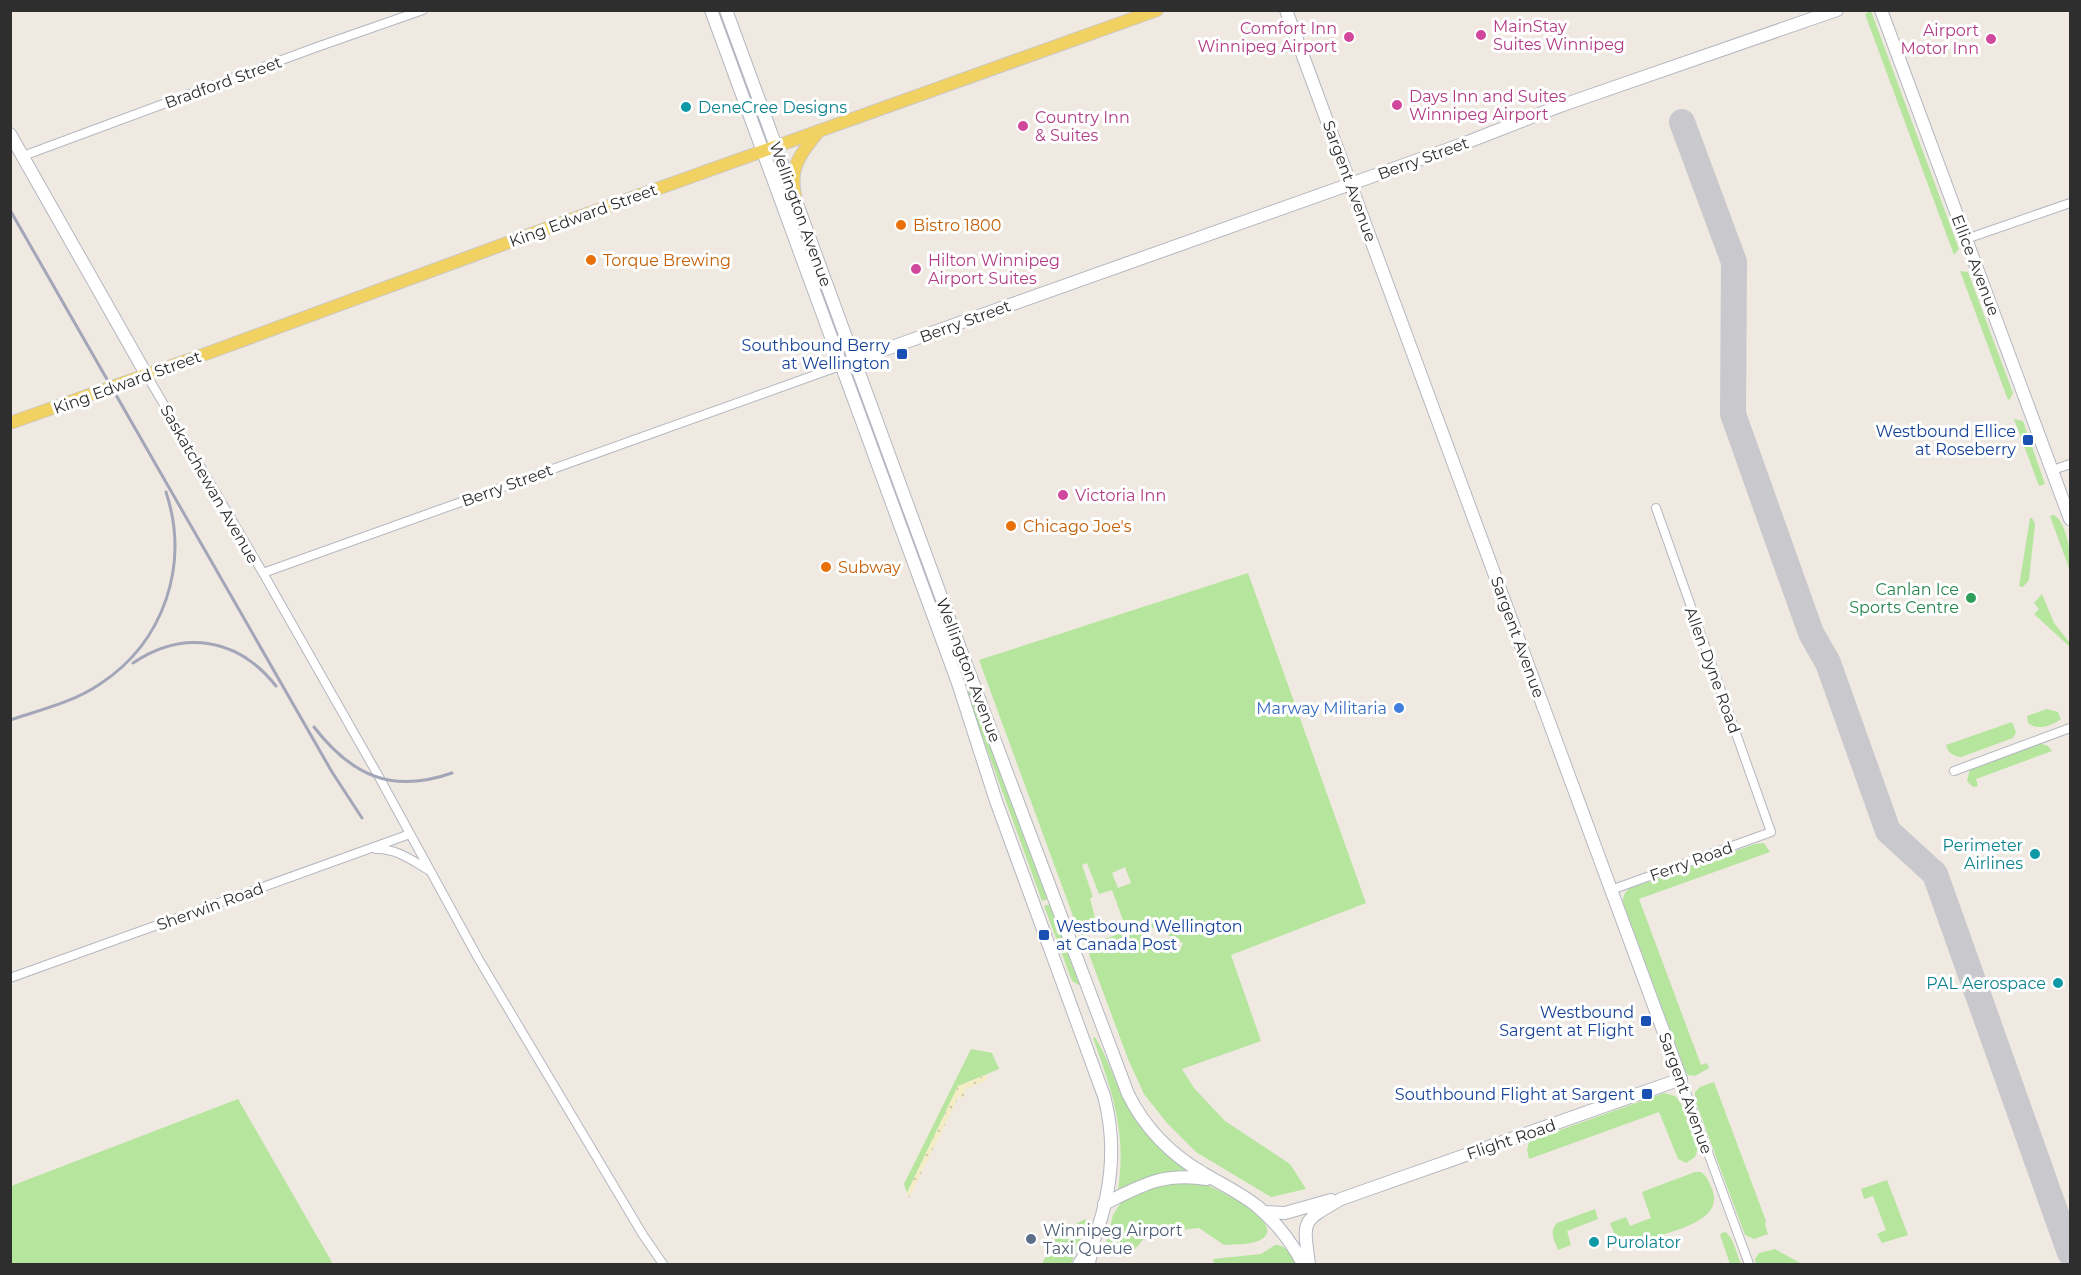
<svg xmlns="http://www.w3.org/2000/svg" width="2081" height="1275" font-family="Montserrat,sans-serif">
<defs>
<pattern id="sand-dots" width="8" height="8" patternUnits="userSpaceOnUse" patternTransform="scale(1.5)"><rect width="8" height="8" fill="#f3ecc5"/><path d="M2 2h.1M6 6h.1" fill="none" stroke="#d1cbaa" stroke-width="1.8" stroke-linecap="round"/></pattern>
</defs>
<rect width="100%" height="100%" fill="#efe9e1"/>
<path fill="#b6e59e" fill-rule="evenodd" d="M1871,11L1959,249L1954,255L1865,14Z
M1960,271L1968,272L2013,393L2010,399L2008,400Z
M2014,419L2023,421L2045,484L2039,486Z
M2054,515C2068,524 2071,556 2070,571L2050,516Z
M2030,518H2032L2035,524L2029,580L2023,587L2019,586Z
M1248,573L1366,903L1231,955L1261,1041L1182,1069L1194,1088L1225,1121L1290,1164L1306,1189L1271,1197L1196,1152L1167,1123L1144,1094L1128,1059L1089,954L1091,944L1124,932H1135L1180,950L1183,943C1164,933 1145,922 1123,920L1112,890L1099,894L1087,863L1082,865L1093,897L1090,898L1098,930L1084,936L1080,935L979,660ZM1125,867L1131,883L1118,888L1112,873Z
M2042,594L2054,623L2070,643V647L2034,614L2039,609L2034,603Z
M968,684L1049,899L1042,901L964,686Z
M2047,709L2058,712L2061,719C2051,726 2038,731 2028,723L2027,716Z
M2012,722L2016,732L2013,738L1961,757C1953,756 1948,753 1946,745Z
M2039,743L2048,746L2052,751L1976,779L1978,786L1973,787L1967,781L1970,769Z
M1764,843L1770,852L1639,899L1701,1065L1707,1063L1709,1068L1695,1076L1688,1075L1685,1070L1623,902C1623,895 1625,892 1630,888L1755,844Z
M1051,904L1080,983L1079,985L1072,981L1044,906Z
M1095,1037C1107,1057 1114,1079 1125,1100C1139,1128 1161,1151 1186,1169L1185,1172L1121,1191L1118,1190C1127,1133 1112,1091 1093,1038Z
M971,1049L992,1053L999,1069L958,1086L907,1193L904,1184Z
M1714,1082L1766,1221L1765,1224L1768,1234L1754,1239L1745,1235L1695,1100V1092L1700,1087Z
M1664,1093L1675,1096L1680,1101L1698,1148L1695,1157L1686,1163L1678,1159L1659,1112L1529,1159L1527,1150L1529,1142L1535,1139Z
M238,1099L333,1264H11V1186Z
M1695,1172H1701C1708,1177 1710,1184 1713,1192C1722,1222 1671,1231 1650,1239L1648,1235L1619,1246L1610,1223L1626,1217L1630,1226L1651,1218L1642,1192Z
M1887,1180L1908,1235L1882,1243L1877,1234L1886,1230L1873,1196L1864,1199L1861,1189Z
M1199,1182C1212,1186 1295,1225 1258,1241C1248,1245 1235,1244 1224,1245L1199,1228L1151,1233L1147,1235L1131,1254L1125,1257L1111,1254L1106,1248V1244L1113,1215L1122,1201L1161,1183Z
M1595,1209L1598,1219L1567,1231L1571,1245L1558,1250C1554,1239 1549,1232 1557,1223Z
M1085,1219L1087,1222L1071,1264H1042L1056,1235Z
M1723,1232L1727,1233L1732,1240L1741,1264H1730L1720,1235Z
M1275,1245C1287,1245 1291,1255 1296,1264H1214L1213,1259L1261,1254Z
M1775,1249L1802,1264H1756L1755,1259L1759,1253Z"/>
<path fill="url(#sand-dots)" d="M986,1075L987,1080L964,1090V1098L959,1096L909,1198L907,1193L958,1086Z"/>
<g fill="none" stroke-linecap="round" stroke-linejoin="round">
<path stroke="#c9c8cc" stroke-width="26" d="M1682,122L1734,262L1733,414L1811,633L1828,663L1888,831L1935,874L2070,1253"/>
<g stroke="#b4b7c1" stroke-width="10">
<path id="street" d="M23,156L317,47L423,10
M1966,239L2070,203
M146,374L263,573L379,777L478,958L643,1235L663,1264
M2053,470L2070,464
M263,573L840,366
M1954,771L2070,728
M376,849C396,848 413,861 430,871
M1611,890L1771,832L1656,508
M10,978L410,834
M1681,1079L1749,1264
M1091,1264L1094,1245"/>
</g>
<g stroke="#b4b7c1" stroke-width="14">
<path id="secondary" d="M711,10L958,683L996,801L1104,1096C1117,1144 1112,1190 1095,1237C1091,1246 1084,1256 1079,1264
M726,10L961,651L1128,1094C1144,1127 1171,1155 1203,1173C1221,1184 1241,1193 1258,1207C1277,1223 1292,1243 1303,1264
M1286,10L1681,1079L1341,1199C1301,1222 1303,1219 1309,1264
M1881,10L2070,519
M10,134L146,374
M847,363L1460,145L1560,106L1837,10
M1104,1204C1142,1185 1163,1172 1207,1179
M1264,1212L1285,1213L1331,1200"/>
</g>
<g stroke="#c9c9c9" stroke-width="14">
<path id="primary" d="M795,195C789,167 801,153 818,132
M10,423L211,352L545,229L1157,10"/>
</g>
<use href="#street" stroke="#fff" stroke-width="8"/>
<use href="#secondary" stroke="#fff" stroke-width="12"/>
<use href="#primary" stroke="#f2d163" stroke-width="12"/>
<path stroke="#a3a6b8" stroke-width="3" d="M10,210L332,772L362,818
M133,663C184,629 238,638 276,686
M10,720C40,710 74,702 100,684C164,642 190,565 166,492
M314,727C352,776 392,794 452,773"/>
</g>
<g fill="#d1479c" stroke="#fff" stroke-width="2">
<circle cx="1481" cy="35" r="6"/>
<circle cx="1349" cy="37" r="6"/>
<circle cx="1991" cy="39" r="6"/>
<circle cx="1397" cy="105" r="6"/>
<circle cx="1023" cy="126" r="6"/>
<circle cx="916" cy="269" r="6"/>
<circle cx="1063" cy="495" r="6"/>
</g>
<g fill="#0f9aa8" stroke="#fff" stroke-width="2">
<circle cx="686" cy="107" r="6"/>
<circle cx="2035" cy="854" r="6"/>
<circle cx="2058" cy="983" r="6"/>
<circle cx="1594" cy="1242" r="6"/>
</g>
<g fill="#e8710a" stroke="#fff" stroke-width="2">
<circle cx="901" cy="225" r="6"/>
<circle cx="591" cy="260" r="6"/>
<circle cx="1011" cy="526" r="6"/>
<circle cx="826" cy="567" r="6"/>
</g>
<g fill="#1a4fb4" stroke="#fff" stroke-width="2">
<rect x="896" y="348" width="12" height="12" rx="3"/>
<rect x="2022" y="434" width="12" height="12" rx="3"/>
<rect x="1038" y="929" width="12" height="12" rx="3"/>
<rect x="1640" y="1015" width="12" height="12" rx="3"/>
<rect x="1641" y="1088" width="12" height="12" rx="3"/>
</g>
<circle fill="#2e9e5b" stroke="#fff" stroke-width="2" cx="1971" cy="598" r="6"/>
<circle fill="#3f7fe0" stroke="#fff" stroke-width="2" cx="1399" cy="708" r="6"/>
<circle fill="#5c6f8a" stroke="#fff" stroke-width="2" cx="1031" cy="1239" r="6"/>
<g text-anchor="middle" stroke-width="6" stroke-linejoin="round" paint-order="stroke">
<g font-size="16" fill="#b23c85" stroke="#fff" text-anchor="start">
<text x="1493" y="32">MainStay<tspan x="1493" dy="18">Suites Winnipeg</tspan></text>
<text x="1337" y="34" text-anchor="end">Comfort Inn<tspan x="1337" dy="18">Winnipeg Airport</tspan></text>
<text x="1979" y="36" text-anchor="end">Airport<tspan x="1979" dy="18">Motor Inn</tspan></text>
<text x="1409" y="102">Days Inn and Suites<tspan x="1409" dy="18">Winnipeg Airport</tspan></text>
<text x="1035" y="123">Country Inn<tspan x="1035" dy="18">&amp; Suites</tspan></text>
<text x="928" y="266">Hilton Winnipeg<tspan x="928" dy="18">Airport Suites</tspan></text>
<text x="1075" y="501">Victoria Inn</text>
</g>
<g font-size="16" fill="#2e2e2e" stroke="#fff">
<text transform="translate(223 82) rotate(-20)" y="6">Bradford Street</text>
<text transform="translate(1423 158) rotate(-20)" y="6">Berry Street</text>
<text transform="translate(1350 181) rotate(70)" y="6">Sargent Avenue</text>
<text transform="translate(801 214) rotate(70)" y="6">Wellington Avenue</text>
<text transform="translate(583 215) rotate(-20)" y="6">King Edward Street</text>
<text transform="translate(1976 265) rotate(69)" y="6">Ellice Avenue</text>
<text transform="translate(965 321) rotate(-20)" y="6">Berry Street</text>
<text transform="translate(127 382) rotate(-20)" y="6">King Edward Street</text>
<text transform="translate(210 484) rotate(60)" y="6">Saskatchewan Avenue</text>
<text transform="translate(507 485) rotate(-20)" y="6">Berry Street</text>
<text transform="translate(1518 637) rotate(70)" y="6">Sargent Avenue</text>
<text transform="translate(969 670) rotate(69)" y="6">Wellington Avenue</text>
<text transform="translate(1713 670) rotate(70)" y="6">Allen Dyne Road</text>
<text transform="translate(1691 861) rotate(-20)" y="6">Ferry Road</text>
<text transform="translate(210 906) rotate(-20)" y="6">Sherwin Road</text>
<text transform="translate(1686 1093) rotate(70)" y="6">Sargent Avenue</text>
<text transform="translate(1511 1139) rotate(-19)" y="6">Flight Road</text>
</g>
<g font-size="16" fill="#0d838f" stroke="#fff" text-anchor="start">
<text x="698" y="113">DeneCree Designs</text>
<text x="2023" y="851" text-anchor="end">Perimeter<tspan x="2023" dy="18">Airlines</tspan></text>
<text x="2046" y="989" text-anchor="end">PAL Aerospace</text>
<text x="1606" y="1248">Purolator</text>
</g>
<g font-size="16" fill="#c56008" stroke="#fff" text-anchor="start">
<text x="913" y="231">Bistro 1800</text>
<text x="603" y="266">Torque Brewing</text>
<text x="1023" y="532">Chicago Joe's</text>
<text x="838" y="573">Subway</text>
</g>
<g font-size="16" fill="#164399" stroke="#fff" text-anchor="end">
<text x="890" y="351">Southbound Berry<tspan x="890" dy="18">at Wellington</tspan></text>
<text x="2016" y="437">Westbound Ellice<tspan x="2016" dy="18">at Roseberry</tspan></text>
<text x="1056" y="932" text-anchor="start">Westbound Wellington<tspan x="1056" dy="18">at Canada Post</tspan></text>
<text x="1634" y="1018">Westbound<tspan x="1634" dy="18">Sargent at Flight</tspan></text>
<text x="1635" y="1100">Southbound Flight at Sargent</text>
</g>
<g font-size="16" fill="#27864d" stroke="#fff" text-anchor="end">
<text x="1959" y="595">Canlan Ice<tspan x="1959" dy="18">Sports Centre</tspan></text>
</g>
<g font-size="16" fill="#366cbe" stroke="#fff" text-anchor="end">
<text x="1387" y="714">Marway Militaria</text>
</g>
<g font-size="16" fill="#4e5e75" stroke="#fff" text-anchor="start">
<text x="1043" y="1236">Winnipeg Airport<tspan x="1043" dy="18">Taxi Queue</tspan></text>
</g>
</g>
<rect width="2081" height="1275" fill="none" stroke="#2e2e2e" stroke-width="24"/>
</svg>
